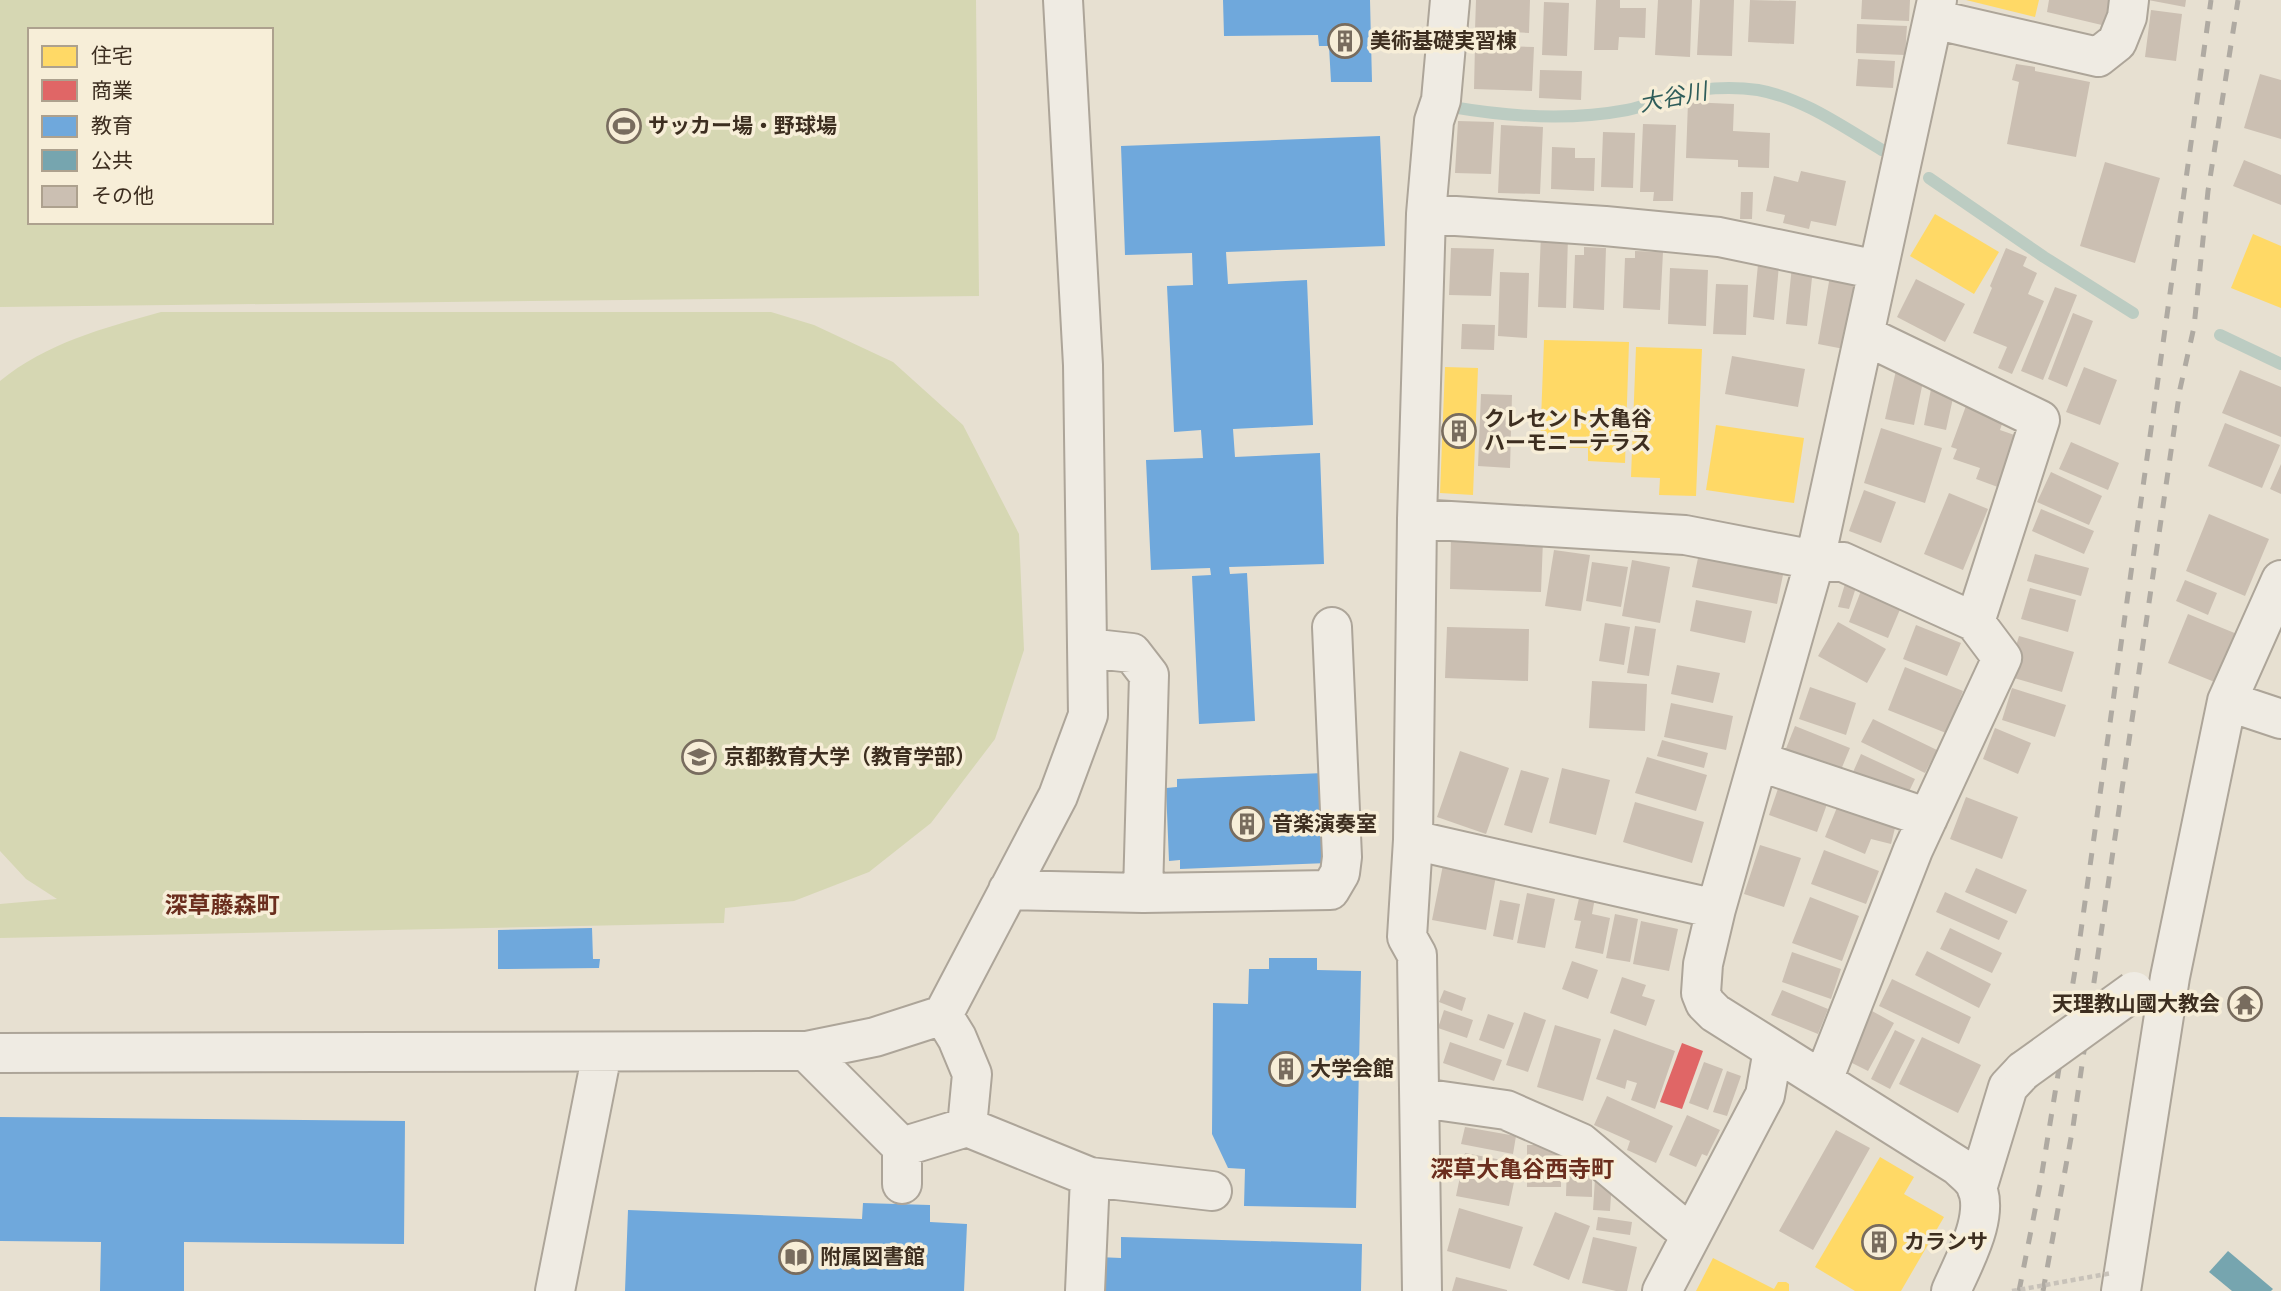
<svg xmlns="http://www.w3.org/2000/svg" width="2281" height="1291" font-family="'Times New Roman','Noto Sans JP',serif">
<rect width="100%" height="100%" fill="#e7e0d1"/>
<path fill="#d6d7b3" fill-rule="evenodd" d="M0,0H976L979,296L0,307ZM30,30H271V222H30Z
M161,312H771L814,325L893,362L963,425L1019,534L1024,650L995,739L931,823L869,872L794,901L725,908L724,923L0,938V904L57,899L26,879L0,851V381C46,343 104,328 161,312Z"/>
<path fill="#ffd966" d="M1966,0H2039L2035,17Z
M1935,214L1999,252L1974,294L1910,256Z
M2253,234L2281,246V308L2231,288Z
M1544,340L1629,342L1625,463L1588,461V448L1540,447Z
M1636,347L1702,349L1696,496L1659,495L1660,478L1631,477Z
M1445,367L1478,368L1473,495L1440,493Z
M1716,425L1804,438L1794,503L1706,490Z
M1880,1157L1914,1177L1904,1194L1944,1217L1901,1291H1855L1815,1267Z
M1713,1258L1774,1289L1778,1282H1786L1789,1284V1291H1696Z"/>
<path fill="#e06666" d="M1682,1043L1703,1051L1682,1109L1660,1102Z"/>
<path fill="#6fa8dc" d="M1223,0H1370L1372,82H1331L1329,46H1319L1318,35L1224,36Z
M1380,136L1385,246L1226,252L1228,284L1307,280L1313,425L1233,429L1235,457L1320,453L1324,564L1229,567L1230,574L1247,573L1255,721L1199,724L1192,576L1211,575L1210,568L1151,570L1146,460L1203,458L1201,430L1174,432L1167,286L1193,285L1192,253L1125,255L1121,146Z
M1324,773L1328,863L1180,869V860L1169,861L1166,788L1177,787V779Z
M592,928L593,959H600L599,968L498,969V930Z
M1269,958H1317V970L1361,971L1356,1208L1244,1206L1245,1169L1228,1168L1212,1134L1213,1003L1248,1004L1249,969H1269Z
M0,1117L405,1121L404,1244L184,1242V1291H100L101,1242L0,1241Z
M863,1203L930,1205V1222L967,1224L964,1291H625L628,1210L862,1219Z
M1121,1237L1362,1244L1361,1291H1097L1098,1257L1121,1258Z"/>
<path fill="#76a5af" d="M2228,1251L2273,1289L2271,1291H2232L2209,1272Z"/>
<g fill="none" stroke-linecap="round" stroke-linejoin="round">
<path stroke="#bcccc2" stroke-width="12" d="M1452,107C1510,117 1569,121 1627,110C1643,107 1658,100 1673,95C1698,88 1731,86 1758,90C1803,98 1843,127 1882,150
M1929,178L2044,257L2133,313
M2220,335L2281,364"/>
</g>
<path fill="#cbbfb2" d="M1476,0H1530L1529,33L1475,30Z
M1596,0H1620V8H1646L1645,38L1619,37L1618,50H1594Z
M1658,0H1692L1690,57L1655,55Z
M1700,0H1734L1732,56L1697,55Z
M1750,0L1796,1L1794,44L1748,42Z
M1862,0H1910L1909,21L1861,19Z
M2049,0H2112L2106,26L2047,12Z
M2148,0H2186L2185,7Z
M1544,2L1569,3L1567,56L1542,55Z
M2151,10L2182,14L2176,61L2145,57Z
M1857,24L1907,26L1905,55L1856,53Z
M1475,45L1534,47L1532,91L1474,89Z
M1858,59L1895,61L1893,88L1856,86Z
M2016,64L2035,67V71L2090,82L2076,157L2007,144L2019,82L2012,80Z
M1540,70L1582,71L1581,100L1539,98Z
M2260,74L2281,80V139L2244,128Z
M1688,102L1734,104L1733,131L1770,133L1769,168L1738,167V160L1686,158Z
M1458,121L1494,122L1491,174L1455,173Z
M1643,124L1676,125L1673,201H1653L1654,192H1640Z
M1501,125L1543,127L1540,194L1498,193Z
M1603,132L1635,133L1633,188L1601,187Z
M1552,147L1575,148V158H1595L1594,191L1551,189Z
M2244,160L2281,175V205L2233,186Z
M2105,162L2160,178L2135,263L2080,246Z
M1801,171L1846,181L1836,226L1811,221L1809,229L1783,223L1785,215L1766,211L1774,176L1798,182Z
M1741,192H1753L1752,219H1740Z
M1541,234L1568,236L1566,308L1538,307Z
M1584,247L1606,248L1604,310L1573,308L1575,255H1584Z
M1451,248L1494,249L1491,296L1449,295Z
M2006,248L2027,257L2023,266L2037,273L2028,294L2044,301L2012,374L1998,368L2007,347L1973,333L1992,288L1990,286Z
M1635,251L1663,252L1660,310L1623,308L1625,258H1635Z
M1758,264L1779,265L1774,320L1753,317Z
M1792,266L1813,268L1807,326L1786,324Z
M1670,268L1708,270L1706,326L1668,324Z
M1500,272L1529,273L1527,338L1498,336Z
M1830,276L1856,281L1844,349L1818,344Z
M1916,279L1965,304L1945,342L1897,317Z
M1716,284L1748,285L1746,335L1713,334Z
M2055,287L2077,295L2043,380L2021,371Z
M2073,313L2093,321L2067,387L2048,379Z
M1462,324L1495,325L1494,350L1461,349Z
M1732,356L1805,369L1798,407L1725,394Z
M1897,366L1925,372L1914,425L1885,419Z
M2084,367L2117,380L2100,425L2066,412Z
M2240,370L2281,387V437L2222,413Z
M1932,384L1955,389L1946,430L1924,425Z
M1481,394L1512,395L1510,468L1478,466Z
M1967,403L2003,421L2000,430L2026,439L2006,490L1976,479L1980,468L1953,459L1957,449L1951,447Z
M2225,423L2280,445L2262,488L2208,466Z
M1881,428L1942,448L1925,503L1864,483Z
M2071,442L2119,463L2108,490L2059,469Z
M2281,464V494L2270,489Z
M2051,472L2102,496L2089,525L2037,502Z
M1864,490L1896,502L1881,543L1849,531Z
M1949,493L1988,509L1963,570L1924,554Z
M2041,509L2094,531L2084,554L2032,531Z
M2209,514L2269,539L2245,596L2186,571Z
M1451,537L1543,540L1541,592L1450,589Z
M1554,550L1590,555L1581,611L1545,606Z
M2035,554L2089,568L2081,596L2027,581Z
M1698,558L1728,564L1729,559L1784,570L1777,604L1692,587Z
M1632,560L1670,567L1660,623L1622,616Z
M1592,562L1628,567L1621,607L1586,601Z
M1848,574L1859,578L1849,609L1838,607Z
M2185,580L2217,593L2208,615L2176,601Z
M1864,583L1904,600L1888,638L1849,622Z
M2030,588L2076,600L2068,632L2021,619Z
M1696,600L1752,611L1745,643L1690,631Z
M2188,614L2237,634L2217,683L2168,663Z
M1838,622L1886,649L1867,683L1818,656Z
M1605,623L1630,627L1624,665L1599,661Z
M1916,625L1961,643L1947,676L1903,659Z
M1635,626L1656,629L1649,676L1627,673Z
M1447,627L1529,629L1528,681L1445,678Z
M2019,636L2074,652L2062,692L2007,676Z
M1677,665L1720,673L1713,703L1671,694Z
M1905,667L1963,691L1946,733L1888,710Z
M1592,681L1647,684L1645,731L1589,728Z
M1810,687L1856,703L1846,735L1799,719Z
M2012,688L2066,705L2055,737L2002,720Z
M1671,703L1733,716L1726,750L1664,737Z
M1873,719L1937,750L1925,773L1861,742Z
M1795,726L1850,748L1838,777L1783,756Z
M1995,728L2031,743L2018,774L1983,759Z
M1662,740L1708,753L1704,768L1657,756Z
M1460,751L1509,768L1486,834L1437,817Z
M1861,754L1915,779L1903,804L1850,779Z
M1647,757L1707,775L1696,811L1635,793Z
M1562,768L1610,780L1596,835L1549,823Z
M1521,770L1549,778L1532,833L1504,825Z
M1782,777L1831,793L1817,832L1769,815Z
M1966,797L2018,817L2002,859L1950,839Z
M1840,800L1898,816L1891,844L1871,839L1865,854L1825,837Z
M1635,802L1704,822L1692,863L1623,842Z
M1760,845L1801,858L1784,907L1744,894Z
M1824,850L1879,871L1866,904L1811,884Z
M1443,865L1496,876L1486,930L1432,920Z
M1976,868L2027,890L2016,914L1965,892Z
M1945,892L2008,921L1999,940L1936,912Z
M1527,893L1555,899L1545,948L1517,943Z
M1580,894L1595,898L1592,914L1610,918L1603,954L1575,948L1581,921L1574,920Z
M1810,897L1859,916L1842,961L1792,943Z
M1500,900L1520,904L1513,940L1493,936Z
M1615,914L1638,919L1630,962L1606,958Z
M1641,921L1678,929L1669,971L1633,964Z
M1950,928L2002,953L1992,973L1940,949Z
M1927,951L1991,984L1979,1008L1915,975Z
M1792,952L1841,969L1831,999L1782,982Z
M1572,961L1598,970L1588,999L1562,989Z
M1622,977L1646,985L1642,996L1655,1000L1646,1026L1610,1013Z
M1892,979L1971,1017L1959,1044L1879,1006Z
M1444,990L1466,998L1462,1011L1439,1002Z
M1782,990L1828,1009L1818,1034L1771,1015Z
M1444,1010L1473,1020L1467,1038L1438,1028Z
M1872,1011L1894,1023L1868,1071L1846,1060Z
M1524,1012L1546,1020L1528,1072L1506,1065Z
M1488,1014L1514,1023L1504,1049L1479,1040Z
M1555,1025L1601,1039L1583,1101L1537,1087Z
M1614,1029L1675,1051L1655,1109L1631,1100L1637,1083L1627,1080L1625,1089L1596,1079Z
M1895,1030L1915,1040L1890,1089L1871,1079Z
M1922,1037L1981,1065L1958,1113L1899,1084Z
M1450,1042L1502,1060L1494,1081L1443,1063Z
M1704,1062L1723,1069L1708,1110L1689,1103Z
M1727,1071L1741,1076L1727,1116L1713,1112Z
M1607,1096L1673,1126L1656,1163L1627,1150L1630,1141L1594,1125Z
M1687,1115L1720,1130L1707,1156L1702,1154L1696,1167L1669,1155Z
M1465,1127L1516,1136L1513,1154L1461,1144Z
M1836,1130L1870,1148L1813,1250L1779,1231Z
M1527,1145H1561V1187H1527Z
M1465,1153L1518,1163L1509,1206L1456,1196Z
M1567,1164L1592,1165V1197L1566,1196Z
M1595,1178L1612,1179L1610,1211L1593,1210Z
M1459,1208L1523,1227L1510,1269L1447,1251Z
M1555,1212L1590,1226L1569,1280L1533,1265Z
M1598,1217L1632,1222L1630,1235L1596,1230Z
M1593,1237L1637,1247L1627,1291H1616L1582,1283Z
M1456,1277L1507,1290V1291H1452Z"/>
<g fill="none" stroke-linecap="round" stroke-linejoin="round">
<g stroke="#ada599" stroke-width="42">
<path id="minor" d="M1937,0L1815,560L1716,909L1703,964L1701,993L1705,1003L1715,1013L1958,1166C1963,1171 1970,1176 1974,1182C1993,1212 1963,1263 1951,1291
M1933,19L2098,57L2117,42L2127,17L2129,0
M1426,214L1605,226L1719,237L1878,270
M1864,335L2040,420L1975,622
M1417,519L1685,535L1815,560L1843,562L1975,622L2002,658L1913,850L1823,1080
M1087,648L1132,653L1149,675L1143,893
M2227,701L2281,719
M1758,761L1928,818
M1413,840L1417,519L1426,214L1434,121L1441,100L1450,0
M1008,890L1143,893L1330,890L1340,873L1342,857L1332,627
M806,1051L902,1147V1184
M0,1053L806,1051L875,1037L943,1015L1058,796L1088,715L1083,365L1063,0
M1421,1098L1506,1110L1581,1143L1691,1235
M967,1127L1090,1177L1212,1191
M902,1147L967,1127L972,1074L957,1038L943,1015
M1977,1189L2008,1087L2023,1071
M555,1291L602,1053
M1085,1291L1090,1177
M1422,1291L1417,955L1407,937L1413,840L1716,909
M1662,1291L1765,1095L1773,1050
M2121,1291L2170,977L2227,701L2281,580"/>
</g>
<use href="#minor" stroke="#efebe3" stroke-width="38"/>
<path stroke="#afaaa2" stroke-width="5" stroke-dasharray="12 12" stroke-linecap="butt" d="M2019,1291L2040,1185L2078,952L2211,0
M2043,1291L2073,1127L2180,389L2194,327L2208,191L2238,0"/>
<g stroke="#ada599" stroke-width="42" stroke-linecap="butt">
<path id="minor-bridge" d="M2023,1071L2134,991"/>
</g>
<path stroke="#c8c2b9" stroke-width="4.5" stroke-dasharray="5 3.5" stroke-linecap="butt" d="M2012,1291L2112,1273"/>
<use href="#minor-bridge" stroke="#efebe3" stroke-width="38"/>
</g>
<defs>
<g id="building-ring" transform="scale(1.75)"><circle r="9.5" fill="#f7eed8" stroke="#786c5e" stroke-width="1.5"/><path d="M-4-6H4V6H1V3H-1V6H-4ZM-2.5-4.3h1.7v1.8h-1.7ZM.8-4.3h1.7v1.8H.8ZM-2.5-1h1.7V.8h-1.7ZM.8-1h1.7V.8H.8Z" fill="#786c5e"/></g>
<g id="stadium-ring" transform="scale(1.75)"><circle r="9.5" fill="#f7eed8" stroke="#786c5e" stroke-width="1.5"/><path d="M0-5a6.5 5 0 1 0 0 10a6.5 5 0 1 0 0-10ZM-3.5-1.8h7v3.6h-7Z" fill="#786c5e"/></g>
<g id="university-ring" transform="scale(1.75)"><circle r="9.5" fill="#f7eed8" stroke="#786c5e" stroke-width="1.5"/><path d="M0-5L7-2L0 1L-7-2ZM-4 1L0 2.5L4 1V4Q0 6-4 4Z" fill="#786c5e"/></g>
<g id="temple-ring" transform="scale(1.75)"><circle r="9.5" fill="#f7eed8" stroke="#786c5e" stroke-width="1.5"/><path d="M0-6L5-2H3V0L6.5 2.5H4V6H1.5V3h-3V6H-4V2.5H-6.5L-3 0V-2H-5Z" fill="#786c5e"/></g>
<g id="library-ring" transform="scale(1.75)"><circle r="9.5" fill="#f7eed8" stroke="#786c5e" stroke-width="1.5"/><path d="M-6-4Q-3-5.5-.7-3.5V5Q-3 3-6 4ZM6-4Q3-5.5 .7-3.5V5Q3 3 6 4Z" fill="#786c5e"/></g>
</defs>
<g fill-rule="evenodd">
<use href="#building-ring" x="1345" y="41"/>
<use href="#stadium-ring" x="624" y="126"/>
<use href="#building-ring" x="1459" y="431"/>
<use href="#university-ring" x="699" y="757"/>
<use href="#building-ring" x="1247" y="824"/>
<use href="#temple-ring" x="2245" y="1004"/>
<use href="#building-ring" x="1286" y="1069"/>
<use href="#building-ring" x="1879" y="1242"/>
<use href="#library-ring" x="796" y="1257"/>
</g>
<g text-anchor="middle" stroke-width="7" stroke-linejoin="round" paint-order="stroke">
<g font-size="21" font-weight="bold" fill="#3d2e20" stroke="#f7eed8" text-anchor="start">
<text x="1370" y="48">美術基礎実習棟</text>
<text x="648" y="133">サッカー場・野球場</text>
<text x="1484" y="426">クレセント大亀谷<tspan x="1484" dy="24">ハーモニーテラス</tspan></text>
<text x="724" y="764">京都教育大学（教育学部）</text>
<text x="1272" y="831">音楽演奏室</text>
<text x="2220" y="1011" text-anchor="end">天理教山國大教会</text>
<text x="1310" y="1076">大学会館</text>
<text x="1904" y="1249">カランサ</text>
<text x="820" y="1264">附属図書館</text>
</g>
<g font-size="23" font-style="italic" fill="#2f5d5a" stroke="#f7eed8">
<text transform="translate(1673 97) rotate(-11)" y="8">大谷川</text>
</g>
<g font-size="23" font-weight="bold" fill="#6b2e1e" stroke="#f7eed8">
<text x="222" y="913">深草藤森町</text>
<text x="1522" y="1177">深草大亀谷西寺町</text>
</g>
</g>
<rect x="28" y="28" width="245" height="196" fill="#f7eed8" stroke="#ada18e" stroke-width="2"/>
<rect x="42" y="46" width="35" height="21" fill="#ffd966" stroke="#ada18e" stroke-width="2"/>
<text x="91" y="63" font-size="21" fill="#3d2e20">住宅</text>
<rect x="42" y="80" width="35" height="21" fill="#e06666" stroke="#ada18e" stroke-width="2"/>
<text x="91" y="98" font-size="21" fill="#3d2e20">商業</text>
<rect x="42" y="116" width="35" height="21" fill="#6fa8dc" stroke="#ada18e" stroke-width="2"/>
<text x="91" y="133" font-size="21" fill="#3d2e20">教育</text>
<rect x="42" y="150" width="35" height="21" fill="#76a5af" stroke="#ada18e" stroke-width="2"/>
<text x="91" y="168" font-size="21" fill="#3d2e20">公共</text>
<rect x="42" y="186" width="35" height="21" fill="#cbbfb2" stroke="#ada18e" stroke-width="2"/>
<text x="91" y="203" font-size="21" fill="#3d2e20">その他</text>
</svg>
